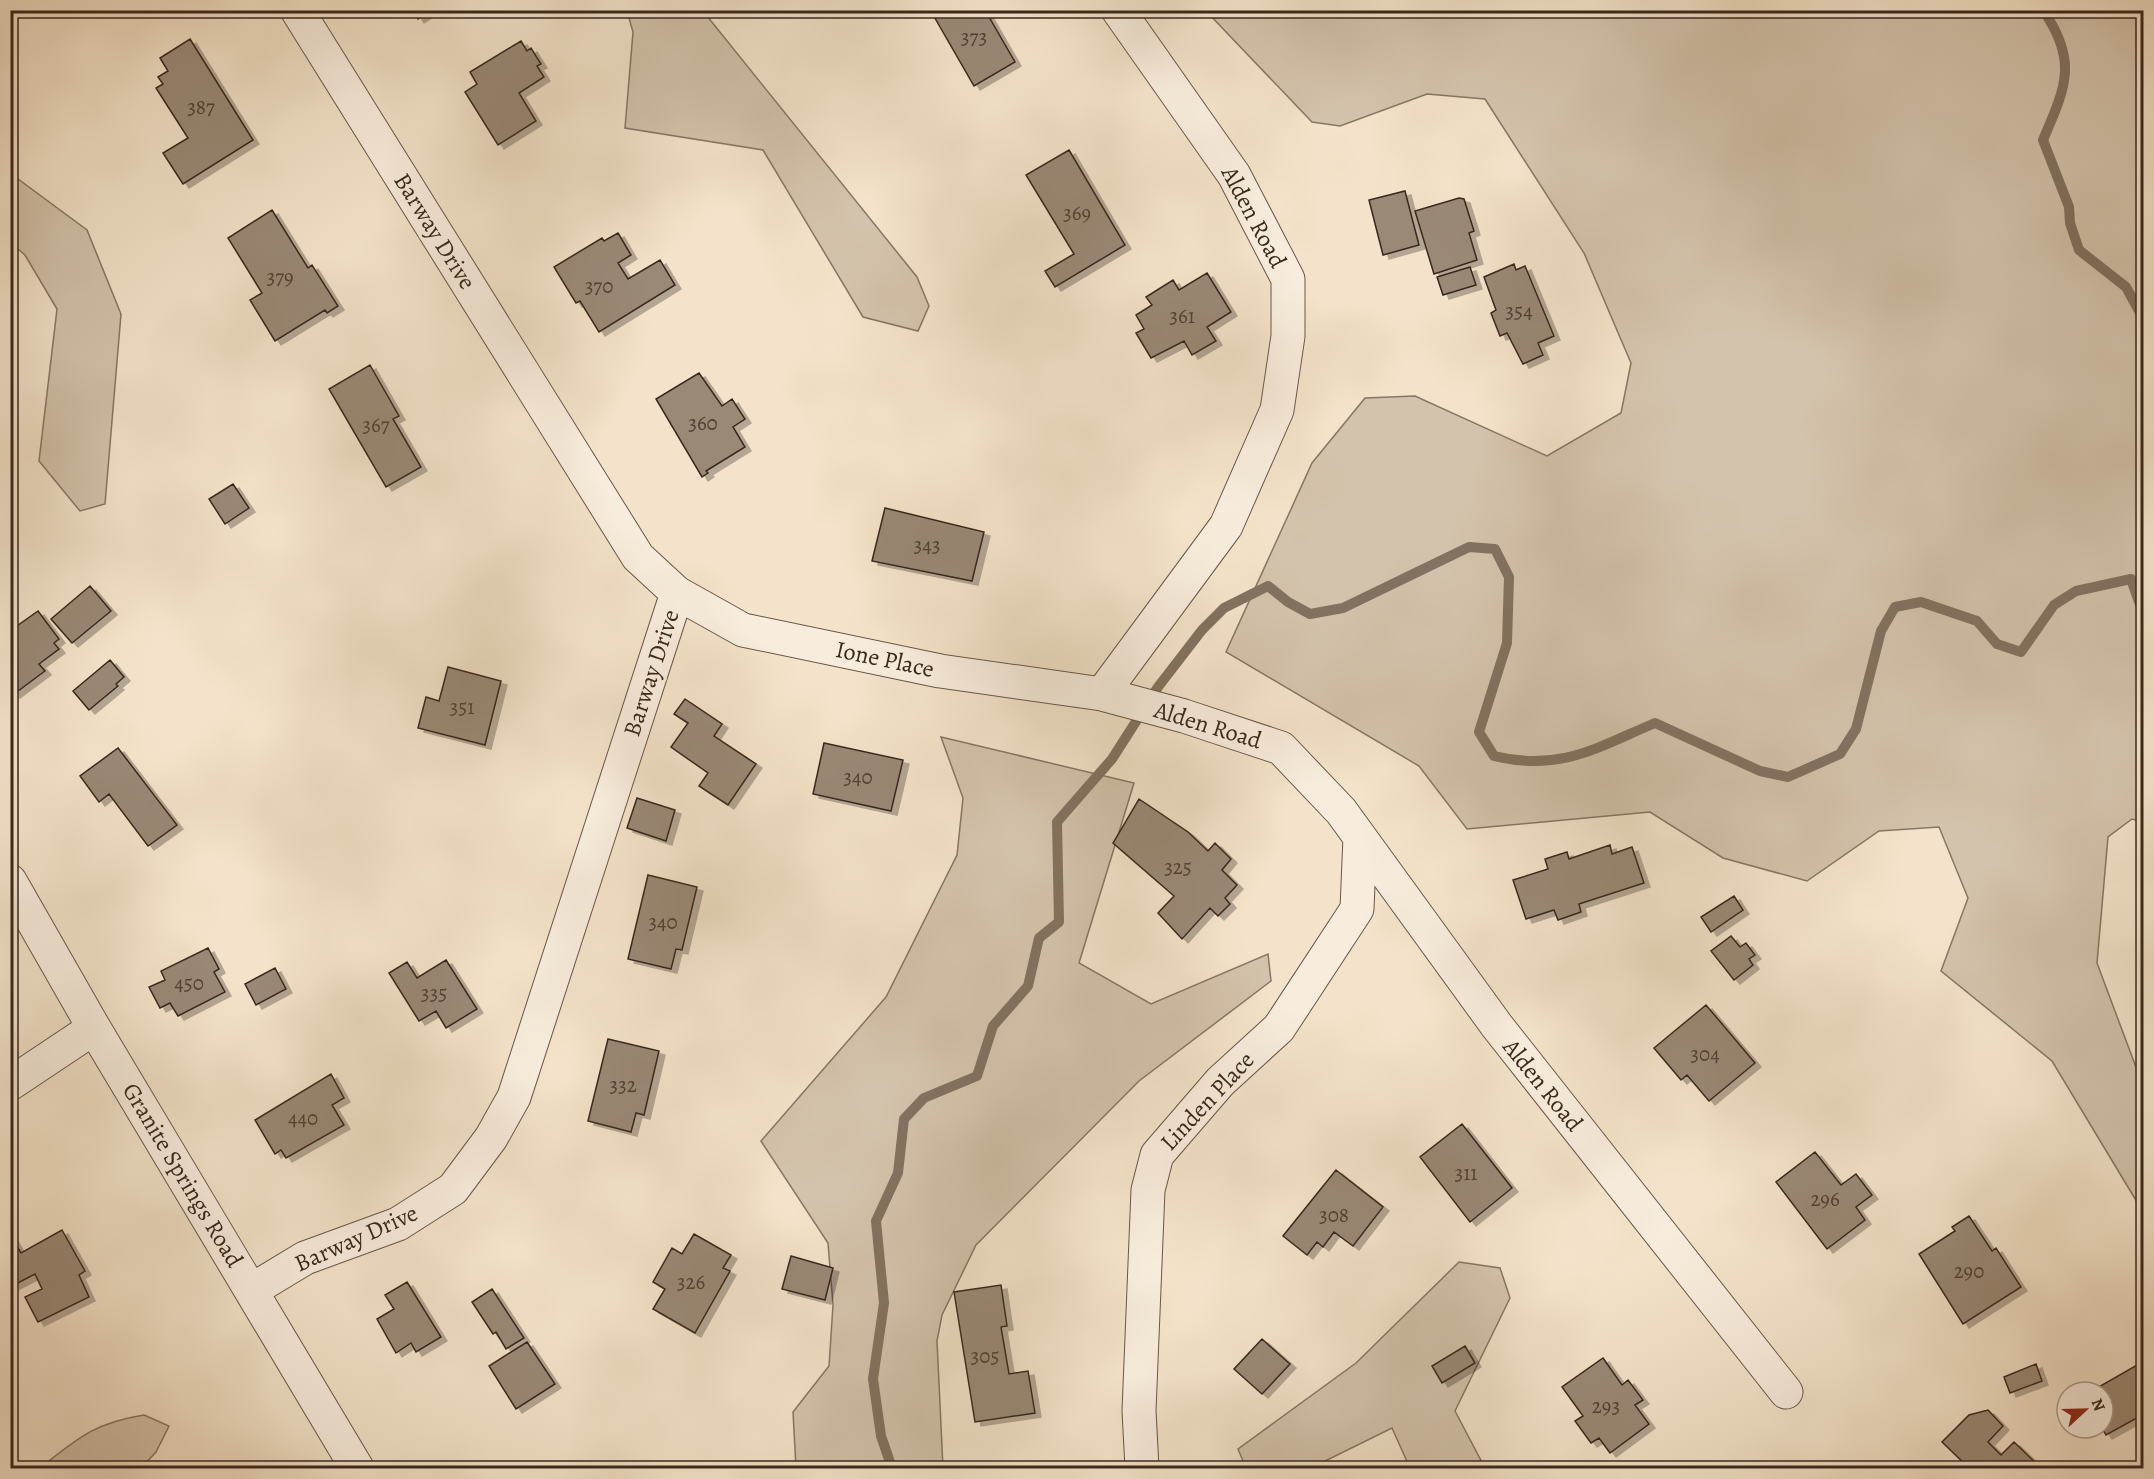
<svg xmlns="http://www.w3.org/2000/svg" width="2154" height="1479" font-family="Alegreya,serif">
<defs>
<filter id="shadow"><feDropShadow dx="6" dy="4" stdDeviation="0" flood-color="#0004"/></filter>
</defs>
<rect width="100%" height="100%" fill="#f4e3ca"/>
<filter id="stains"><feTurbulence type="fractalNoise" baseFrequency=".00333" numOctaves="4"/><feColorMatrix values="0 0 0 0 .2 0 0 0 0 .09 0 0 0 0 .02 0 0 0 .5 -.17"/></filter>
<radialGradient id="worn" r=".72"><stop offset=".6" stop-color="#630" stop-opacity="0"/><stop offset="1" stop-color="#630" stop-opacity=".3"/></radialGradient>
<path fill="#d4c3ac" stroke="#867664" stroke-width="1.5" d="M627,11H703L917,277L929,306L918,331L863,317L763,150L625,128L633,32Z
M1206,11H2143L2144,822L2132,819L2108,837L2097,963L2143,1086V1212L2052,1061L1941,971L1968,898L1939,827L1879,831L1807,881L1723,858L1650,812L1467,829L1419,766L1226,652L1312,463L1365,398L1415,396L1547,456L1621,413L1631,363L1584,253L1485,99L1427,94L1340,126L1312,122Z
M10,173L87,230L121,314L105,504L80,511L39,461L57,309L25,255L11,243Z
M941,737L1134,783L1079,963L1151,1004L1268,954L1271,981L1139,1081L976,1245L942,1315L937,1341L943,1468H796L793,1412L829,1366L833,1305L828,1243L761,1141L886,997L957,855L963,798Z
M1459,1262L1500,1268L1510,1298L1455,1411L1485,1468H1410L1392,1428L1311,1468H1246L1238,1449L1356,1363Z
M144,1415L169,1426L156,1452L141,1468H40C78,1438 94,1423 144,1415Z"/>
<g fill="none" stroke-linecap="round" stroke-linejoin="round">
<path stroke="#837261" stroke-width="10" d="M2043,10C2079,62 2065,88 2043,140L2069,207L2070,223L2079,250L2126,287L2144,320
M892,1468L881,1436L873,1379L884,1303L876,1221L898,1173L904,1119L924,1098L977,1076L993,1026L1028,986L1039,938L1059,922L1057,822L1112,759L1158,687L1202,630L1224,608L1268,586L1288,602L1310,614L1343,608L1469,547L1495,549L1509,577L1507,643L1479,732L1494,756C1560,772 1596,748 1655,723L1760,771L1788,777L1840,754L1856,729L1881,631L1895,607L1921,602L1977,621L1997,644L2021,652L2054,605L2076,591L2131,579L2144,616"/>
</g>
<path fill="#9a8976" stroke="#39281c" stroke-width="1.5" filter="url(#shadow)" d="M413,10H432L418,19Z
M936,10H985L1015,62L974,86L932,13Z
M190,39L253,140L183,184L163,153L188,138L156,88L163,84L158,77L168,71L160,58Z
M521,41L527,51L531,48L541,64L537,66L544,77L519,93L536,121L498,145L465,92L477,84L470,72Z
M1069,150L1125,245L1055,287L1045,271L1074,254L1026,175Z
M1405,191L1419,245L1383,255L1369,200Z
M1459,198L1464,199L1474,231L1469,233L1477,260L1434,274L1415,211Z
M272,210L308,268L312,265L338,306L327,313L325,310L275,341L250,300L262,293L228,238Z
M618,233L631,255L618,263L628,279L660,260L675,285L599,332L580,301L576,303L554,267L602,238L604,241Z
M1514,264L1516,270L1525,266L1554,336L1538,343L1543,355L1523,364L1507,333L1500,336L1491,313L1496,310L1484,277Z
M1470,267L1476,285L1443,295L1437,277Z
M1207,273L1231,312L1207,327L1216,341L1192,355L1184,341L1151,358L1136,333L1144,329L1136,315L1152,305L1146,297L1173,280L1179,290Z
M370,365L399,416L393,419L421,467L386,487L329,389Z
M699,373L722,406L732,399L745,419L733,427L745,447L706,471L708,473L702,477L656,399Z
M233,484L249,508L225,524L209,499Z
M885,508L984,532L972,581L872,561Z
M90,586L111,611L72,643L51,619Z
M38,611L59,639L54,643L59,649L39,664L45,671L14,694L10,690V631Z
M110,660L124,677L116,684L118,686L89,710L73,691Z
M448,667L501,681L485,745L418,728L426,697L439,701Z
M685,699L722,724L714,736L756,764L728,805L699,786L708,773L671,747L688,723L674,714Z
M824,743L903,760L891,811L813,794Z
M118,748L177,825L148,846L109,794L99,802L80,776Z
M637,798L675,810L666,841L627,828Z
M1139,799L1188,832L1208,851L1215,843L1231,859L1222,870L1237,885L1225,898L1230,904L1218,916L1210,908L1182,939L1158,913L1174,896L1113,843Z
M1610,845L1612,854L1632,847L1644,883L1579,904L1581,912L1558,920L1554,910L1526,919L1513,880L1548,869L1545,859L1567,852L1569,859Z
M648,875L697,887L682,950L676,949L671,969L628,959Z
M1734,896L1743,910L1711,932L1701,917Z
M1731,936L1740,947L1746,943L1755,955L1749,959L1753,965L1734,980L1711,951Z
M208,948L219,969L214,972L225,992L178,1016L170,1003L160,1008L149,987L165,980L161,971Z
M446,960L477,1009L446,1028L436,1011L419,1021L389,973L407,962L417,978Z
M275,968L286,989L256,1005L245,984Z
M1706,1005L1755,1063L1709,1101L1687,1075L1681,1080L1654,1048Z
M608,1039L659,1051L644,1115L636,1113L631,1132L588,1121Z
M331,1074L344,1098L332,1105L344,1125L286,1158L281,1150L275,1154L255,1120Z
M1462,1124L1512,1188L1470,1222L1420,1157Z
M1815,1152L1841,1185L1856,1174L1872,1195L1856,1207L1865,1220L1827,1249L1776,1182Z
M1336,1170L1383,1207L1353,1246L1334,1232L1323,1247L1317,1242L1307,1255L1283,1236Z
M1969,1216L1992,1251L1996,1248L2021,1287L1963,1324L1919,1254L1955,1231L1952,1227Z
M62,1230L85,1271L79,1275L89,1297L38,1322L25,1297L42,1289L35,1274L10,1287V1234L21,1253Z
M694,1234L731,1255L723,1268L730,1271L695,1333L653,1309L665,1289L653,1282L672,1248L682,1254Z
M791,1256L833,1268L825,1300L782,1289Z
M407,1282L441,1337L416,1352L411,1343L396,1353L377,1319L394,1309L385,1295Z
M1001,1285L1007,1326L1001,1327L1009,1374L1028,1371L1035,1413L975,1422L954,1292Z
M492,1289L524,1338L506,1349L496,1332L493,1334L472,1302Z
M2144,1308V1323L2137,1311Z
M1262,1339L1290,1364L1262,1394L1234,1369Z
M527,1342L555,1384L516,1409L489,1366Z
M1465,1346L1475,1363L1442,1383L1432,1366Z
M1603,1358L1622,1385L1628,1380L1643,1400L1635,1405L1649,1424L1610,1453L1599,1438L1591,1443L1575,1421L1583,1416L1562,1387Z
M2144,1361V1414L2106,1435L2102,1428L2103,1392H2090Z
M2036,1364L2042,1381L2010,1393L2004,1377Z
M1988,1410L2003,1426L1988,1442L2001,1455L2014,1442L2041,1468H1969L1942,1442L1969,1415Z"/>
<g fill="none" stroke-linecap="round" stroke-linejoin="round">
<g stroke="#685748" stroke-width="35">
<path id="minor" d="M677,593L743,630L940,671L1102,694L1184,716L1281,748L1341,811L1497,1026L1786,1392
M1102,694L1226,526L1277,410L1288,336V279L1234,175L1118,10
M10,881L94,1028L357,1468
M10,1084L94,1028
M252,1290L305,1258L398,1224L453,1189L491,1138L514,1097L677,593L638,557L297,10
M1142,1468L1139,1411L1148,1190L1157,1155L1220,1082L1279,1028L1357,909L1360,837"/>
</g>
<use href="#minor" stroke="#f8eddd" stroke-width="33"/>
</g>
<g text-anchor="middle" stroke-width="6" stroke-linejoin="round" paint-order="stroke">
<g font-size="21" fill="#514032">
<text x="974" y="44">373</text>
<text x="201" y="114">387</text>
<text x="1077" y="220">369</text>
<text x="280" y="284">379</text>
<text x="599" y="293">370</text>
<text x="1519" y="318">354</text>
<text x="1182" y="323">361</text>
<text x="703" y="430">360</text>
<text x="376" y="432">367</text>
<text x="927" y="552">343</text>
<text x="462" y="714">351</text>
<text x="858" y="784">340</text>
<text x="1178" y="874">325</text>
<text x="663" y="929">340</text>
<text x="189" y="990">450</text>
<text x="434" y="1000">335</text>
<text x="1705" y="1061">304</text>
<text x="623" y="1092">332</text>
<text x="303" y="1125">440</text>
<text x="1466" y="1180">311</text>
<text x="1825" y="1206">296</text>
<text x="1334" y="1222">308</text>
<text x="1969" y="1278">290</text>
<text x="691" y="1289">326</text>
<text x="985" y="1363">305</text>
<text x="1606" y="1413">293</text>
</g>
<g font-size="24" fill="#39281c" stroke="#f8eddd">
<text transform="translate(1254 217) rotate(62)" y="8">Alden Road</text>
<text transform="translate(435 231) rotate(58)" y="8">Barway Drive</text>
<text transform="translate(885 659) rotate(12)" y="8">Ione Place</text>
<text transform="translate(651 673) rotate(-72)" y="8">Barway Drive</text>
<text transform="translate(1208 725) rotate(17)" y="8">Alden Road</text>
<text transform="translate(1543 1085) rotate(51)" y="8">Alden Road</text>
<text transform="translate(1207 1101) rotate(-47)" y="8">Linden Place</text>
<text transform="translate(183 1175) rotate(59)" y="8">Granite Springs Road</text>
<text transform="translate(356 1238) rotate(-24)" y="8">Barway Drive</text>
</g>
</g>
<rect width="2154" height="1479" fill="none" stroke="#f4e3ca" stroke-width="36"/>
<rect x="12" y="12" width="2130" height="1455" fill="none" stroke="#39281c" stroke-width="3"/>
<rect x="18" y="18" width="2118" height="1443" fill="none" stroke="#39281c" stroke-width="1.5"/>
<g transform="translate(2085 1410) rotate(68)"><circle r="28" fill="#f8eddd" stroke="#ac9e90" stroke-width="1.5"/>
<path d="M0-4.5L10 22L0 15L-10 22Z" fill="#8f2418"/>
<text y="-9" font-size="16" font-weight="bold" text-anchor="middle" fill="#39281c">N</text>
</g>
<rect width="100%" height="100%" filter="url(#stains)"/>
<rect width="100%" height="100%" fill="url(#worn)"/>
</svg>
